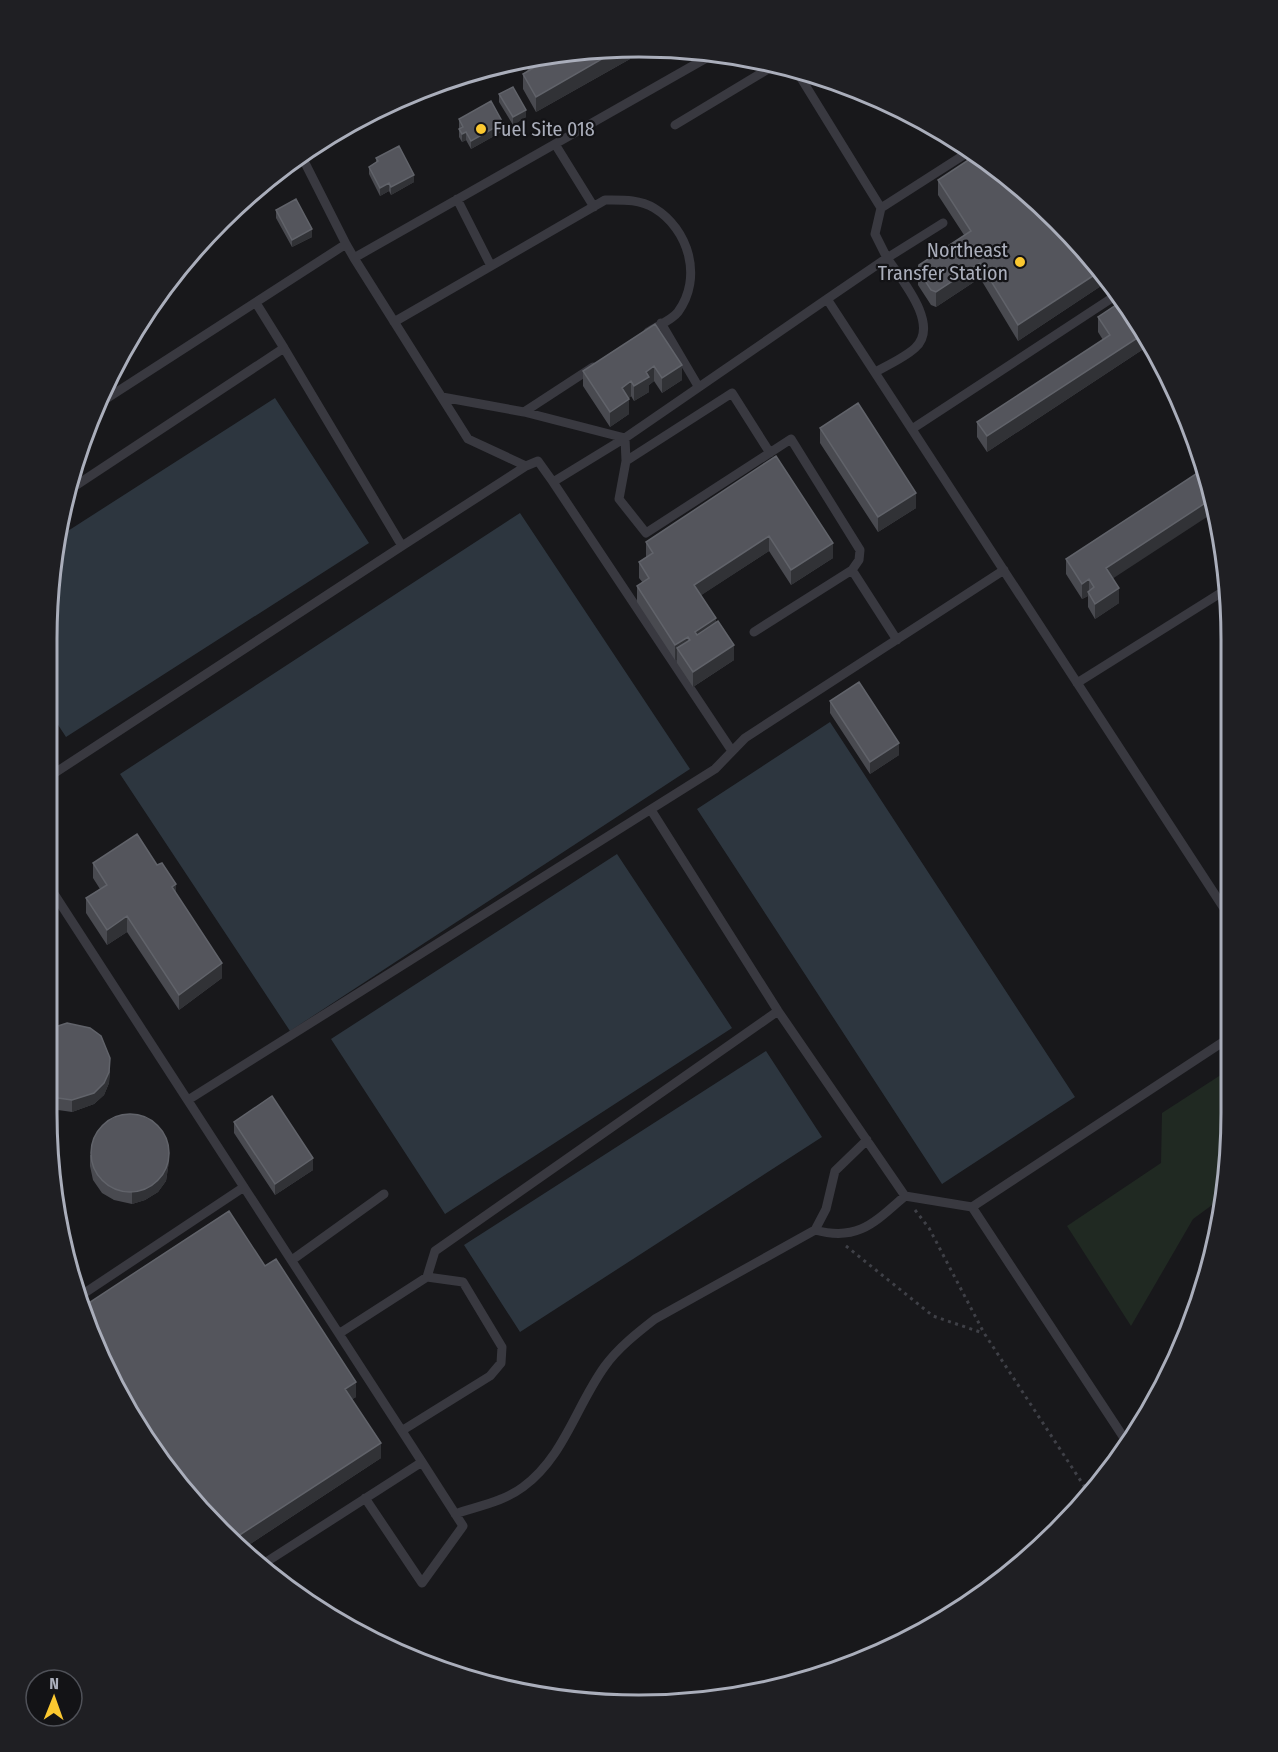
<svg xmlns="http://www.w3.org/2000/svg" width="1278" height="1752" font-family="'Fira Sans Condensed',sans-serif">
<rect width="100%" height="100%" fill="#18181b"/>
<path fill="#202922" d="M1230,1069V1152L1223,1197L1193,1219L1131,1326L1067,1226L1161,1163L1162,1113Z"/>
<path fill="#2d363f" d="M275,398L369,543L66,737L47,708V639L60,536Z
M520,513L690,769L290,1031L120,774Z
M830,722L1075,1097L942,1184L697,809Z
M617,854L732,1028L445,1214L331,1039Z
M766,1051L822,1137L520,1332L464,1245Z"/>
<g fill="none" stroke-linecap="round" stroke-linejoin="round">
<path stroke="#3f4047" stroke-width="3" stroke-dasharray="3 4.5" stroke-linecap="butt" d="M915,1210L929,1228L984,1333L1090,1495
M846,1246L933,1316L983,1333"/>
<path stroke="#393940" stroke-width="9" d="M796,70L881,208L875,234L887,258L827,299L1229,916
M675,125L775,65
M555,144L594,207
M457,199L491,266
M881,208L970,151
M346,244L354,258L717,52
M354,258L468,439L526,466L402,546
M394,322L605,200C622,200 639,199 654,208C689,229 703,278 678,312C672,320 657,326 648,332
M661,323L698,386
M875,372C888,365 904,358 915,348C941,325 901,279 887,258L943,223
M442,397L524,412L625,438L827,299
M95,406L346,244L301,155
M524,412L593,367
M912,429L1118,294
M626,461L732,393L770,453
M526,466L538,461L553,482L625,438L626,461L619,499L646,533L791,439L860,550L859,560L852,570L754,632
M553,482L732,751
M66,492L284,348L256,303
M852,570L897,640
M1077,683L1227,589
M47,778L402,546L284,348
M651,810L778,1011L905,1196L972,1207L1229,1038
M47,883L422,1462L260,1566
M188,1100L715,769L745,738L1004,570
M972,1207L1126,1441
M815,1230L826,1209L835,1171L867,1140
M292,1260L384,1194
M427,1277L435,1251L778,1011
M77,1298L244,1187
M340,1333L427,1277L463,1282L502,1347L501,1363L490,1376L403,1430
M365,1498L422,1583L463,1526L422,1462
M455,1514C478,1506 503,1502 523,1487C564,1457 576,1406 605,1366C618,1348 637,1333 655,1319L815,1230C858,1242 875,1222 905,1196"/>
</g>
<path fill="#494a50" d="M600,48L630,49V59L536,112L523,89V74L528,70L524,60Z
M499,94L526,117L513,125L499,102Z
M459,119L503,131L471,149L466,140L462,142L459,137Z
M376,158L414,182L391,195L389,191L380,196L369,174V167L376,162Z
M938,180L1109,278L1110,280L1018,341L980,278L936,307L931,305L918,285V270L964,235L938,195Z
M276,210L312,237L292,247L276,218Z
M1122,301L1148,346L987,452L977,437V422L1103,340L1098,332V317Z
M655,324L682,380L662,393L654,381L649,385V392L634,401L631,396L629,398V414L610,427L583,386V371Z
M820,428L916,508L878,532L820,443Z
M776,456L833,558L791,585L769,551L701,595L716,622L734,660L693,687L677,663V659L675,660L637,602V586L643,583L639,578V562L646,558V542Z
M1066,559L1113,579L1119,603L1095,619L1088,607V596L1082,599L1066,574Z
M830,701L899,755L870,774L830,713Z
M93,863L176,893L222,978L179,1010L127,932L107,945L86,913V898L100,889L93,878Z
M46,1032L110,1070L109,1083L104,1095L94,1104L72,1112L58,1110L46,1103Z
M234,1122L313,1170L275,1195L234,1133Z
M90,1155L169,1161L166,1181L158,1192L145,1200L132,1204L114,1200L102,1193L93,1180L90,1166Z
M265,1266L356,1397L352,1399L381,1458L241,1550L146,1442L92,1340L81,1308Z"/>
<path fill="#313236" d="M621,48L630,49V59L536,112V97Z
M526,110V117L513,125V117Z
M503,123V131L471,149V141Z
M466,132V140L462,142V134Z
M414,175V182L391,195V187Z
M389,183V191L380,196V188Z
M312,229V237L292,247V240Z
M980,263V278L936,307V292Z
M1102,270L1110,280L1018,341V325Z
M1142,335L1148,346L987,452V436Z
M682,365V380L662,393V378Z
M654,366V381L649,385V392L634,401V386L646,372Z
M631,381V396L622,403V388Z
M629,399V414L610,427V412Z
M916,493V508L878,532V517Z
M1210,500L1213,513L1106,583V568Z
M769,536V551L694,600V585Z
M833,543V558L791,585V570Z
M1089,579V594L1088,592V596L1082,599V584Z
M1119,588V603L1095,619V604Z
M716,618V633L695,647V632Z
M688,637V652L677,648V659L675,660V645Z
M734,645V660L693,687V672Z
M899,743V755L870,774V762Z
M176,884V899L172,887Z
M127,916V932L107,945V930Z
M222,963V978L179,1010V995Z
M110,1058L109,1083L104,1095L94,1104L72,1112V1100Z
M169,1150V1161L166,1181L158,1192L145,1200L132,1204V1192Z
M313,1158V1170L275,1195V1184Z
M356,1382V1397L345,1404V1389Z
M381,1443V1458L241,1550L232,1540Z"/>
<path fill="#54555c" stroke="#61636a" stroke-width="1.5" d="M600,48H621L536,97L523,74L535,67L530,59Z
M513,87L526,110L513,117L499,94Z
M491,101L503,123L471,141L466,132L462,134L459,129L463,127L459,119Z
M399,146L414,175L391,187L389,183L380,188L369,167L378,161L376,158Z
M976,155L1029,193L1102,270L1018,325L980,263L936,292L931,290L918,270L919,265L971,231L938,180Z
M296,199L312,229L292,240L276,210Z
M1122,301L1142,335L987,436L977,422L1110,335L1098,317Z
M655,324L682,365L662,378L654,366L646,372L649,377L634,386L631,381L622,388L629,399L610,412L583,371Z
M858,403L916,493L878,517L820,428Z
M776,456L833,543L791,570L769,536L694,585L716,618L695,632L697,635L718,621L734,645L693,672L677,648L690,640L688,637L675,645L637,586L649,578L639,562L653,553L646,542Z
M1202,470L1210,500L1106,568L1119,588L1095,604L1088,592L1094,587L1089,579L1082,584L1066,559Z
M859,682L899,743L870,762L830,701Z
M137,834L157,865L162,863L176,884L172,887L222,963L179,995L127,916L107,930L86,898L107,885L93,863Z
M67,1023L90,1028L101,1036L110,1058L109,1072L104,1083L94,1093L72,1100L58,1098L46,1091V1032L52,1028Z
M272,1096L313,1158L275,1184L234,1122Z
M91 1153a39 39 0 1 1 78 0a39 39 0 1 1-78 0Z
M229,1211L265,1266L276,1259L356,1382L345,1389L381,1443L232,1540L222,1528L213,1515L211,1516L146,1442L92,1340L97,1337L84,1318L81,1308Z"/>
<g fill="#fbc830" stroke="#131316" stroke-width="2">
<circle cx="481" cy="129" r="6"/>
<circle cx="1020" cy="262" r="6"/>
</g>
<g text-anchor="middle" stroke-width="4.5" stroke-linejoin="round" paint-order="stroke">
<g font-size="20" fill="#aaaebb" stroke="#131316" text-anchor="start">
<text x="493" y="136">Fuel Site 018</text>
<text x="1008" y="257" text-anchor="end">Northeast<tspan x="1008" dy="23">Transfer Station</tspan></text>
</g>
</g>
<path d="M0 0H1278V1752H0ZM639 57H639A582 582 0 0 1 1221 639V1113A582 582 0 0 1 639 1695H639A582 582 0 0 1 57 1113V639A582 582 0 0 1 639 57Z" fill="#1f1f23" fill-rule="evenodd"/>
<path fill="none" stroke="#aaaebb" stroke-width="3" d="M639 57H639A582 582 0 0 1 1221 639V1113A582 582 0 0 1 639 1695H639A582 582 0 0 1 57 1113V639A582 582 0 0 1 639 57Z"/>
<g transform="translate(54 1698) rotate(1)"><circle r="28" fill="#131316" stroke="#4f5158" stroke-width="1.5"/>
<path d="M0-4.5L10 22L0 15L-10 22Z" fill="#fbc830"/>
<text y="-9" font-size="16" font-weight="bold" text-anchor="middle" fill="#aaaebb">N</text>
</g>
</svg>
